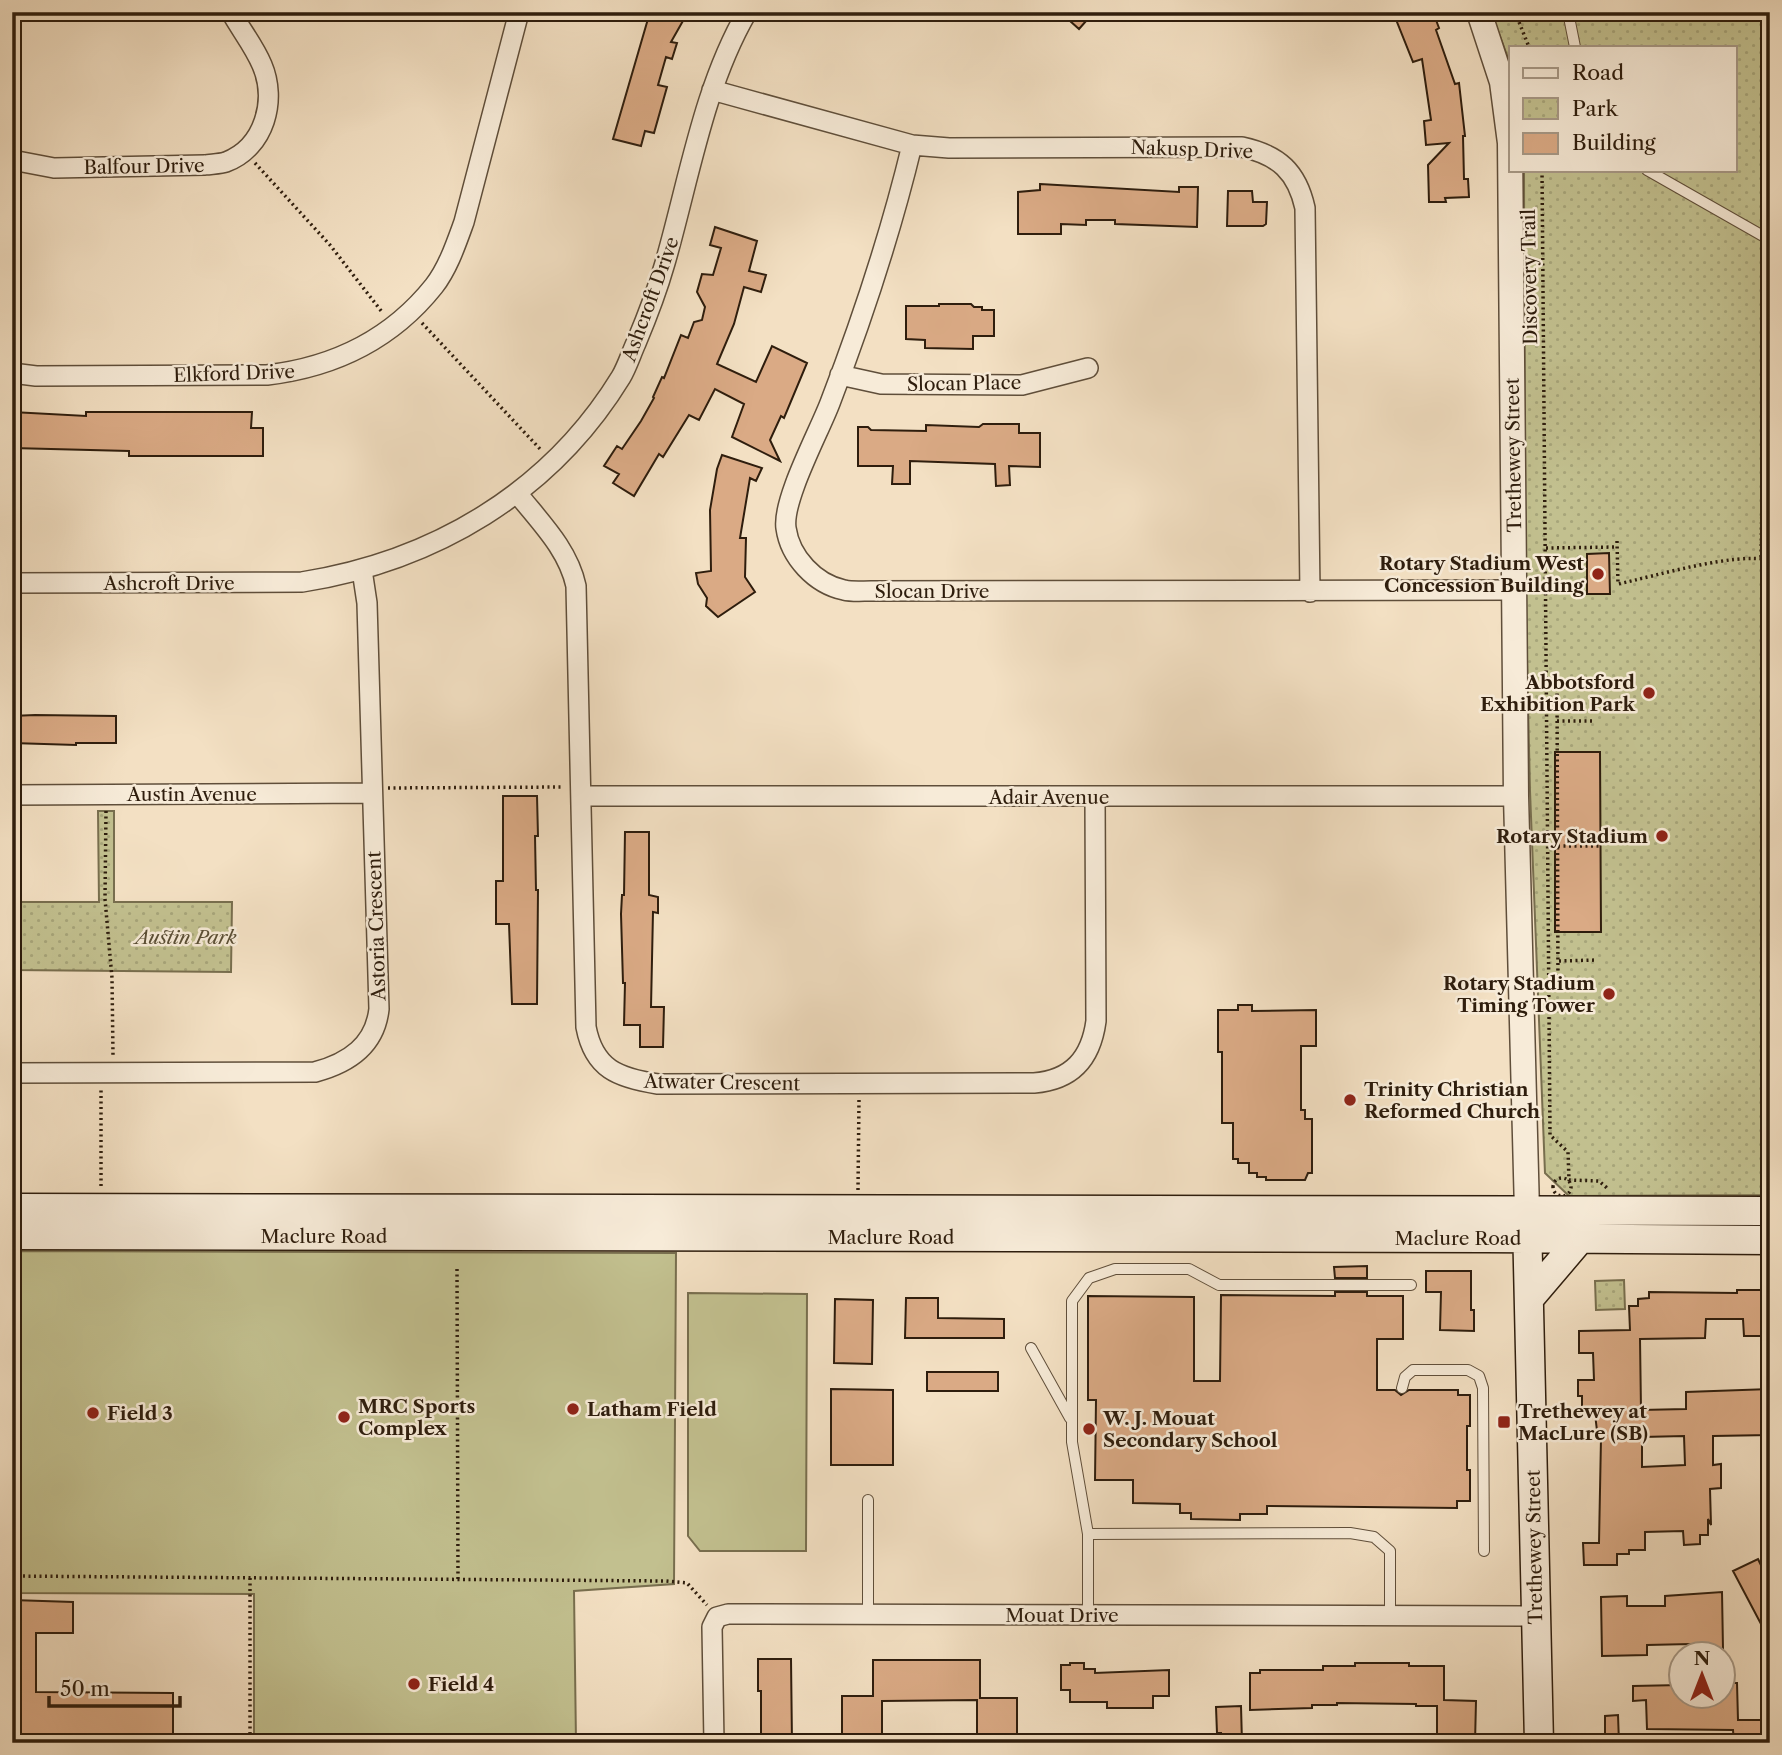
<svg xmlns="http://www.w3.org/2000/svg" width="1782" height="1755" font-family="'Libre Caslon Text',serif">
<defs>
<pattern id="park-dots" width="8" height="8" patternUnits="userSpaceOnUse" patternTransform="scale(1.75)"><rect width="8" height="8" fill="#c2c08f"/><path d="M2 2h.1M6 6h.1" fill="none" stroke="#a7a57a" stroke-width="1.8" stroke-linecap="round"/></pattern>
</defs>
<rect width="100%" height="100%" fill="#f3e0c3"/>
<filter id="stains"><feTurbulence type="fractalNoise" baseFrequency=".00286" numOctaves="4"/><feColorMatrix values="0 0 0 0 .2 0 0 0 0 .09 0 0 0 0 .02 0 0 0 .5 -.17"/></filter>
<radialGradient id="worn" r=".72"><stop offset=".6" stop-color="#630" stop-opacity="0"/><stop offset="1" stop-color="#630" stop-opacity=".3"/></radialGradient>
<path fill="#c2c08f" stroke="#786e4e" stroke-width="2" d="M12,1251L676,1253L674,1584L574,1591L576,1743H254V1594L12,1593Z
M688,1293L807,1294L806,1551H700L688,1536Z"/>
<path fill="url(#park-dots)" stroke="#786e4e" stroke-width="2" d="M1491,12H1770V1195L1569,1196L1545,1173L1530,791L1525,573L1524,170H1735V47H1511V66Z
M98,811H114V902H232L231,972L12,970V902H99Z
M1624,1280L1625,1309L1596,1310L1595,1281Z"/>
<path fill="#daaa85" stroke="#2e1d0d" stroke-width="2" fill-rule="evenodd" d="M650,12H688L671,42L677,43L672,59L666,57L658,85L667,87L654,133L645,131L641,146L613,139Z
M1060,12H1094L1079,29Z
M1393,12H1433L1439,28L1436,30L1455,84L1459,83L1465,136H1463L1464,179H1468L1469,197L1445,198L1446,202H1429L1428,165L1449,143L1426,145L1424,121L1431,120L1422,59L1413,62Z
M1040,184L1179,192V187H1198L1197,227L1115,224V220H1086V225L1061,224V234H1018V192L1040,190Z
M1228,191H1252L1253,202H1267L1266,224L1263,226H1227Z
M715,227L757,241L749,271L766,275L761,292L744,287L734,324L717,364L756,382L772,346L807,363L784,418L781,416L770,440L780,461L732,437L744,404L715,389L699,420L689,415L663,457L659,454L634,496L613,483L619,474L604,466L617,446L622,449L641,421L654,398L653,397L662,377L664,378L681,335L688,338L694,322L702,320L705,307L697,292L702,274L713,275L721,248L710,245Z
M939,304H971L974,307H982V310H994V336H973V349L925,348V340L906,339V306H939Z
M12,412L86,416V412H252L251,428H263V456H129V451L12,448Z
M983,424H1019V433H1040V467L1009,466L1010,485L996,486L995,464L910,461V484H892L893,466H858V427H868L871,430L926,431V425L979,427Z
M722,455L762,468L756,481L750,478L740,538H746L745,577L755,592L718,617L706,606L707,598L698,584L696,573L711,571L710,510L717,469Z
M1609,553L1610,594H1587V554Z
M35,715L116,716V743H76V745L12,743V716Z
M1555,752H1600L1601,932H1555Z
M503,796H537L538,836H535L536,890H538L537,1004H512L509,924H496V881H503Z
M625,832H649V895L658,897V913L653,912L651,1007H664L663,1047H640V1025H624L625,983H623L621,914L622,895H624Z
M1238,1005H1252V1011L1316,1010V1046H1301V1110H1305V1119H1312V1173H1308L1305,1180H1266V1177H1257V1173H1249V1163H1238V1159H1233V1123H1222V1052H1218V1010H1238Z
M1367,1266V1278H1335L1334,1267Z
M1426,1271H1471V1310H1474V1331L1440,1330L1441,1292H1426Z
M1737,1290H1770V1336H1744L1743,1319H1706L1705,1338L1640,1339L1641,1410L1686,1409V1392L1770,1389V1435L1713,1436V1465L1721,1464V1488L1710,1489L1711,1525L1708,1519V1535H1700V1544L1684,1545L1683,1531L1645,1532V1550H1629V1554H1617V1565H1584L1583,1543H1599L1601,1438L1598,1439L1595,1414L1582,1415V1396H1578V1380H1594L1593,1353H1579V1331L1630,1330L1629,1306H1638V1299L1649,1298V1292L1737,1293ZM1684,1436L1685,1465L1642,1467V1437Z
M1335,1292H1367V1296H1403V1339H1377V1390H1395L1401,1395L1409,1390H1458V1395H1470V1426H1467V1470H1470V1501H1457V1508L1267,1506V1514H1240V1520L1191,1519V1513H1180V1504L1133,1503V1480H1095L1096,1400H1088V1296L1194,1297V1381H1220L1221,1295L1335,1296Z
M906,1298H938V1318L1004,1319V1338H905Z
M835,1299L873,1300L872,1364L834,1363Z
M927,1372H998V1391H927Z
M831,1389L893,1390V1465H831Z
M1758,1559L1770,1584V1641L1733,1571Z
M1722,1592L1723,1649H1713V1654H1690V1644L1647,1645V1655L1602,1656L1601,1597L1627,1596V1606H1665V1596Z
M12,1600L73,1602V1633H36V1692L173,1693V1743H12Z
M758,1659H791L792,1743H774V1734H761V1691H758Z
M873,1660H980V1698H1017V1743L977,1742V1700L882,1701V1743H842V1696H873Z
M1070,1663H1084V1669H1095V1673L1169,1670V1696H1153V1708H1107V1702H1070V1690H1061V1665H1070Z
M1355,1663H1409V1666H1444V1700L1476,1701L1475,1743H1437V1706H1416V1704L1337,1703V1705H1312V1708L1250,1710V1673H1260V1670H1323V1666H1355Z
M1723,1683H1737L1738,1720H1769L1770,1743H1734L1733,1730L1647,1729L1646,1700L1633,1701V1686L1681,1685V1696H1723Z
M1241,1706L1242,1743H1221V1733H1217L1216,1707Z
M1618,1715L1619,1743H1605V1716Z"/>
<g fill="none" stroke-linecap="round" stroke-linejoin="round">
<g stroke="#5f4e3a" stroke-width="12">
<path id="service" d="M1568,12L1575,47
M1647,170L1770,240
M1031,1348L1070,1418
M1402,1388L1405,1377L1413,1370H1468L1479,1376L1483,1388L1484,1551
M868,1500V1614
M1088,1534L1350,1533L1374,1537L1390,1551V1616
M1088,1616V1534L1072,1442V1301L1089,1278L1115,1269H1189L1219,1285H1411"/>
</g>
<g stroke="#5f4e3a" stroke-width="22">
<path id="minor" d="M712,90L912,145L949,148L1242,147C1279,155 1297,172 1305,208L1310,592
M912,145C891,232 862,320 830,403C819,432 782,500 786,528C790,557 815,584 844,590C852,592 862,591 871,591L1514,590
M12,160L54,168L205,165C211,164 220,164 226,162C265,147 277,100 262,65C254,46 241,30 231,12
M12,373L36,376L267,375C335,367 391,340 434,286C448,268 456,244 464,222L519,12
M840,375L881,384L1022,385L1088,368
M517,493C540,522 568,549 576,586L586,1027C594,1069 618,1078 658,1084L1034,1083C1072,1080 1091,1058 1096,1021L1095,797
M12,583L302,582C434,561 550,493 621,377C627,367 631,354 636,343C647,317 657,291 665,263C689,180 703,88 747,12
M12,795L371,793
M582,796H1516
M12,1073L315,1072C349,1063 375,1045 379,1009L367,603L362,570
M714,1743L712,1627L717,1617L728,1614L1535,1616"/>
</g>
<g stroke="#5f4e3a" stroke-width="27">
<path id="tertiary" d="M1479,12L1502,82L1510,143L1516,796L1527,1211"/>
</g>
<g stroke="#2e1d0d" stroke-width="31">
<path id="secondary" d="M12,1208L1770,1211
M1527,1221L1539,1743
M12,1235L1487,1238L1770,1240
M1529,1299L1580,1239"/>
</g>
<path stroke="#2e1d0d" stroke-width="3.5" stroke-dasharray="2 3.5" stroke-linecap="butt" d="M1515,12L1529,47
M255,163L330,245L382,312
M1542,170L1550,1135L1568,1152L1569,1180L1599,1181L1607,1188
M422,323L541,450
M1617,541L1618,584C1656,576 1734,552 1770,560
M1546,548L1617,547
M1761,557L1762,500
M1547,687H1557L1558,985H1550
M1557,721H1595
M388,788L562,787
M106,811L105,899L112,978L113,1055
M1558,846H1600
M1559,961L1597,960
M1553 1187a9 9 0 1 1 18 0a9 9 0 1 1-18 0Z
M101,1186V1089
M858,1190L859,1099
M457,1269L458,1579
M12,1576L666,1581L687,1583L707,1605
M250,1578V1743"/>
<use href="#service" stroke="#f7ebd8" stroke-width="10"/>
<use href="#minor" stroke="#f7ebd8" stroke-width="19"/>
<use href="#tertiary" stroke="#f7ebd8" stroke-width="24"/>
<use href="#secondary" stroke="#f7ebd8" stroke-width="28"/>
</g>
<g fill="#8f2418" stroke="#f7ebd8" stroke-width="2.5">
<circle cx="1598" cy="574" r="7"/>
<circle cx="1649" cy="693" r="7"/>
<circle cx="1662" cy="836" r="7"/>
<circle cx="1609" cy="994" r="7"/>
<circle cx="1350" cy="1100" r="7"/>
<circle cx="573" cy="1409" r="7"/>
<circle cx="93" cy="1413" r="7"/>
<circle cx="344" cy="1417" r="7"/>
<rect x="1497" y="1415" width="14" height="14" rx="3.5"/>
<circle cx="1089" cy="1429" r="7"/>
<circle cx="414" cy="1684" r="7"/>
</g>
<g text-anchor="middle" stroke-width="5" stroke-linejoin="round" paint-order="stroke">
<g font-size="19" fill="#2e1d0d" stroke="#f7ebd8">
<text transform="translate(1192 149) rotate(2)" y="7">Nakusp Drive</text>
<text transform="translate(144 166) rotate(-1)" y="7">Balfour Drive</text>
<text transform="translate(1529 277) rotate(-91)" y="7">Discovery Trail</text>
<text transform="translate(650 299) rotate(-70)" y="7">Ashcroft Drive</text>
<text transform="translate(234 373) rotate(-2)" y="7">Elkford Drive</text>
<text transform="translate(964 383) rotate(-1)" y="7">Slocan Place</text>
<text transform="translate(1513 455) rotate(-91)" y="7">Trethewey Street</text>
<text x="169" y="590">Ashcroft Drive</text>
<text x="932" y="598">Slocan Drive</text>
<text x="192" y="801">Austin Avenue</text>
<text x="1049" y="804">Adair Avenue</text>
<text transform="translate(376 926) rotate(-92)" y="7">Astoria Crescent</text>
<text transform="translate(722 1082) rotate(1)" y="7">Atwater Crescent</text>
<text x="324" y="1243">Maclure Road</text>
<text x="891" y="1244">Maclure Road</text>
<text x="1458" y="1245">Maclure Road</text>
<text transform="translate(1534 1547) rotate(-91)" y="7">Trethewey Street</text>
<text x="1062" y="1622">Mouat Drive</text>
</g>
<g font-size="19" font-weight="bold" fill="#2e1d0d" stroke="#f7ebd8" text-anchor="start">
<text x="1584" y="570" text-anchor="end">Rotary Stadium West<tspan x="1584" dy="22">Concession Building</tspan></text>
<text x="1635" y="689" text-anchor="end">Abbotsford<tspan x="1635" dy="22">Exhibition Park</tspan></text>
<text x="1648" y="843" text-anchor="end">Rotary Stadium</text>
<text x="1595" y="990" text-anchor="end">Rotary Stadium<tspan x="1595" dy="22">Timing Tower</tspan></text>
<text x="1364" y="1096">Trinity Christian<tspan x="1364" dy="22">Reformed Church</tspan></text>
<text x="358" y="1413">MRC Sports<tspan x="358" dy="22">Complex</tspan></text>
<text x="587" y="1416">Latham Field</text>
<text x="1518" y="1418">Trethewey at<tspan x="1518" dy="22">MacLure (SB)</tspan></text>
<text x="107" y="1420">Field 3</text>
<text x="1103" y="1425">W. J. Mouat<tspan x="1103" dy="22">Secondary School</tspan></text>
<text x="428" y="1691">Field 4</text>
</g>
<g font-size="19" font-style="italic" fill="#5a4e34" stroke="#f7ebd8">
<text x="186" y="944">Austin Park</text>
</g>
</g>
<rect width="1782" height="1755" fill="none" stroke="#f3e0c3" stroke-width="42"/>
<rect x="14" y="14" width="1754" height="1727" fill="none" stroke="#2e1d0d" stroke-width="3.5"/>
<rect x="21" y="21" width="1740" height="1713" fill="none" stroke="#2e1d0d" stroke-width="2"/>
<rect x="1509" y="46" width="228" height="126" fill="#f7ebd8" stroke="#a79987" stroke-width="2"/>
<rect x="1523" y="68" width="35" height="10" fill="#f7ebd8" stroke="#a79987" stroke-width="2"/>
<text x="1572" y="80" font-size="21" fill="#2e1d0d">Road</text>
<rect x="1523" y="98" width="35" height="21" fill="url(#park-dots)" stroke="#a79987" stroke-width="2"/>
<text x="1572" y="116" font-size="21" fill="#2e1d0d">Park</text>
<rect x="1523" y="133" width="35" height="21" fill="#daaa85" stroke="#a79987" stroke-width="2"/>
<text x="1572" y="150" font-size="21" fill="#2e1d0d">Building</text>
<g transform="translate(1702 1675)"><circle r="33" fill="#f7ebd8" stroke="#a79987" stroke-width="2"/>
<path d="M0-5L12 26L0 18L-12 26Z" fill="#8f2418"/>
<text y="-10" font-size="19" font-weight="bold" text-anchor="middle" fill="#2e1d0d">N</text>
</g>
<path d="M49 1696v10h131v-10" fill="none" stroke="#2e1d0d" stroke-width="3.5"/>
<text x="60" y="1696" font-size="21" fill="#2e1d0d" stroke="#f7ebd8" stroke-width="5" paint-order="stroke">50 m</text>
<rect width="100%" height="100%" filter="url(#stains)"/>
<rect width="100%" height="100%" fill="url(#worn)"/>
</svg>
